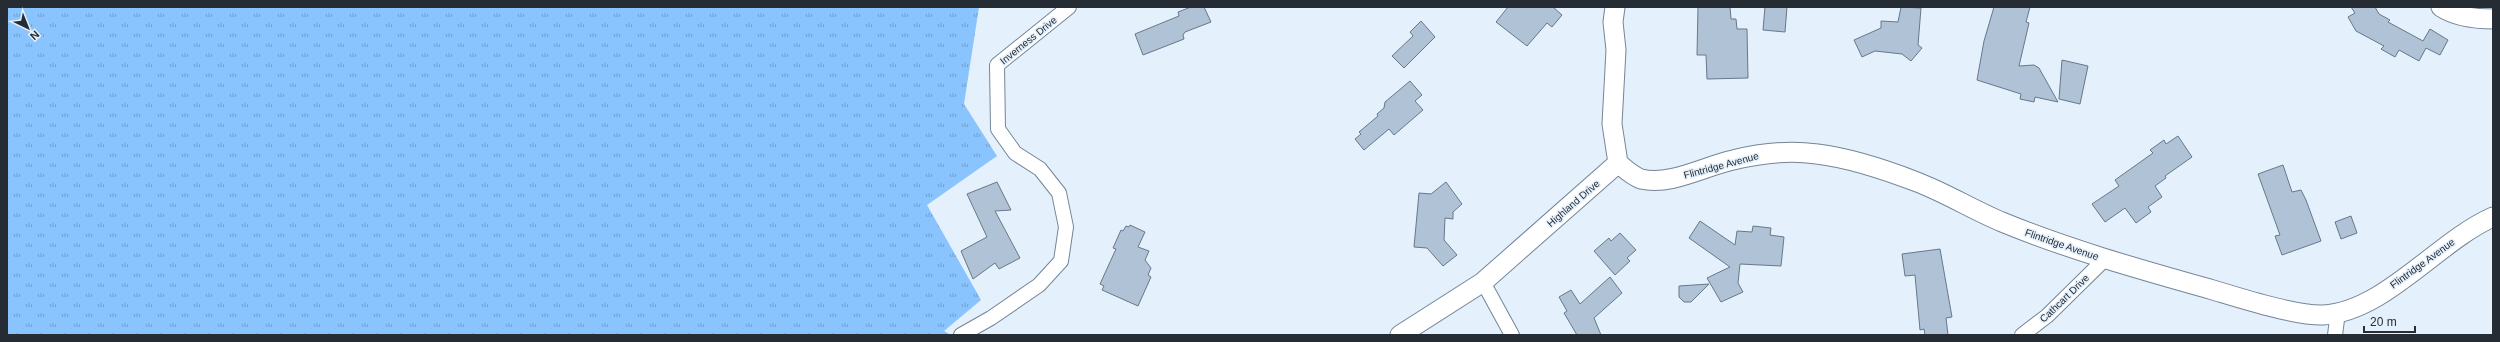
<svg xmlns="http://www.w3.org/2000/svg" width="2500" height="342" font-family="Arial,sans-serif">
<defs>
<pattern id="grass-tufts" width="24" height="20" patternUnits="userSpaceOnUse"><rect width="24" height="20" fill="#89c4ff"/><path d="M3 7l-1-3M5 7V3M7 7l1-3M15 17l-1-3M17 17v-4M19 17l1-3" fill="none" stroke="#709fcf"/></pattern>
</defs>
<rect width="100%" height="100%" fill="#e4f0fc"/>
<path fill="url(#grass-tufts)" d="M7,7H979L964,104L997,156L927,205L981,300L944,331L951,335H7Z"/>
<path fill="#b0c2d6" stroke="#677889" d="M1191,7H1204L1211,22L1185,32L1183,35L1184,39L1143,55L1135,34L1179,16L1178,12Z
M1508,7H1553L1562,15L1552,27L1547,23L1527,46L1496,22Z
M1698,7H1730L1731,19H1736L1737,29H1747L1748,78L1707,79L1706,55H1697Z
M1765,7H1787L1785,32L1763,30Z
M1901,7L1921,8L1918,45L1922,48L1911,61L1902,54L1875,51L1862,57L1854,40L1881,28V21L1898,22Z
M1994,7H2030L2026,22L2029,23L2019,66L2034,65L2039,68L2058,102L2035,97L2034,102L2020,99L2021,94L1977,80L1984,41Z
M2351,7H2375L2379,14L2390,20L2388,22L2423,41L2430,29L2448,40L2440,55L2426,48L2419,61L2399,50L2395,57L2381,49L2384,46L2356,31L2348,17L2355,13Z
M1421,21L1435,37L1404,68L1392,56L1413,36L1410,32Z
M2062,60L2088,66L2080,104L2059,99Z
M1410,81L1422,95L1415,101L1423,110L1394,135L1389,129L1364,150L1355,139L1361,134L1359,132L1378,116L1377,114L1384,108L1385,102Z
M2178,136L2192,157L2165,176L2166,178L2155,186L2162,197L2148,207L2151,212L2136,223L2125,208L2105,222L2092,204L2119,186L2115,180L2153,153L2150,150L2164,140L2166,144Z
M2283,165L2292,192L2301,190L2306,200L2321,241L2282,255L2275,236L2280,235L2258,174Z
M997,182L1011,210L995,211L1020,258L999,269L995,263L973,279L961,251L987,237L967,194Z
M1446,182L1462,204L1453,212V219L1445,218L1444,240L1457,255L1443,266L1427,248L1414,247L1419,193L1431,194Z
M2351,216L2357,233L2341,239L2335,222Z
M1700,221L1735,245L1737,231L1752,232L1753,226L1771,228L1770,235L1784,237L1781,266L1740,264L1738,283L1743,292L1721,302L1707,278L1730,267L1689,238Z
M1130,225L1145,232L1138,247L1149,251L1145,260L1151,268L1148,275L1151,277L1138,306L1102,290L1104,286L1100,284L1116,249L1113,248L1121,230L1123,231L1126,226L1129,227Z
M1620,233L1636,250L1627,258L1630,261L1615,275L1594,251L1609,238L1611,241Z
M1940,249L1952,317L1946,318L1948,335H1925L1924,329L1920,330L1915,275L1905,276L1902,254Z
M1610,277L1622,293L1594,318L1601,335H1577L1564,313L1567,311L1559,297L1571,290L1580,304Z
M1709,284L1691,302H1684L1679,297V286Z"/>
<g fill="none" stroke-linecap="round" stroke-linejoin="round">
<g stroke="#738597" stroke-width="16">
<path id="street" d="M1483,282L1512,335
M961,335L991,318L1039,285L1061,261L1066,227L1059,193L1040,169L1015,153L998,129L997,65L1069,7
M2022,335L2047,316L2105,259
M2335,335L2338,312"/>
</g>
<g stroke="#738597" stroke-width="21">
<path id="secondary" d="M2441,7C2455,16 2476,19 2493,19
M1618,163C1625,169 1632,176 1641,179C1671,186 1705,166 1733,160C1761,153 1788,150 1817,154C1850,158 1886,170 1917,182C1946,193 1973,210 2002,222C2070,250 2142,270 2213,290C2240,298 2296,316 2323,315C2384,312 2438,241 2493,217
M1400,335L1483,282L1618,163L1612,124L1616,50L1613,22L1615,7"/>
</g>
<use href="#street" stroke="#fff" stroke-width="14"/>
<use href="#secondary" stroke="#fff" stroke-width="19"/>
</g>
<g text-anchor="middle" stroke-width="3" stroke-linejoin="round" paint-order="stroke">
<g font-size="10" fill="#252c34" stroke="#e4f0fc">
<text transform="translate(1028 40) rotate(-39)" y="4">Inverness Drive</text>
<text transform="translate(1721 165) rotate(-15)" y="4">Flintridge Avenue</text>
<text transform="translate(1573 203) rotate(-41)" y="4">Highland Drive</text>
<text transform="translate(2062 244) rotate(19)" y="4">Flintridge Avenue</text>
<text transform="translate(2422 263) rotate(-36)" y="4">Flintridge Avenue</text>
<text transform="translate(2064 298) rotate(-44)" y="4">Cathcart Drive</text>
</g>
</g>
<rect width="2500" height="342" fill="none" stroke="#252c34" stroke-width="16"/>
<g transform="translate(28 28) rotate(137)" stroke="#e4f0fc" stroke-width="3" paint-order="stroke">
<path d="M0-3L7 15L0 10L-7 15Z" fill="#252c34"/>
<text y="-6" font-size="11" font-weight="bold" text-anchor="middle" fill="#252c34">N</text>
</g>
<path d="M2364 326v6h51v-6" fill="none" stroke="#252c34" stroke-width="2"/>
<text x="2370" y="326" font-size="12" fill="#252c34" stroke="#e4f0fc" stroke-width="3" paint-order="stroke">20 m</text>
</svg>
